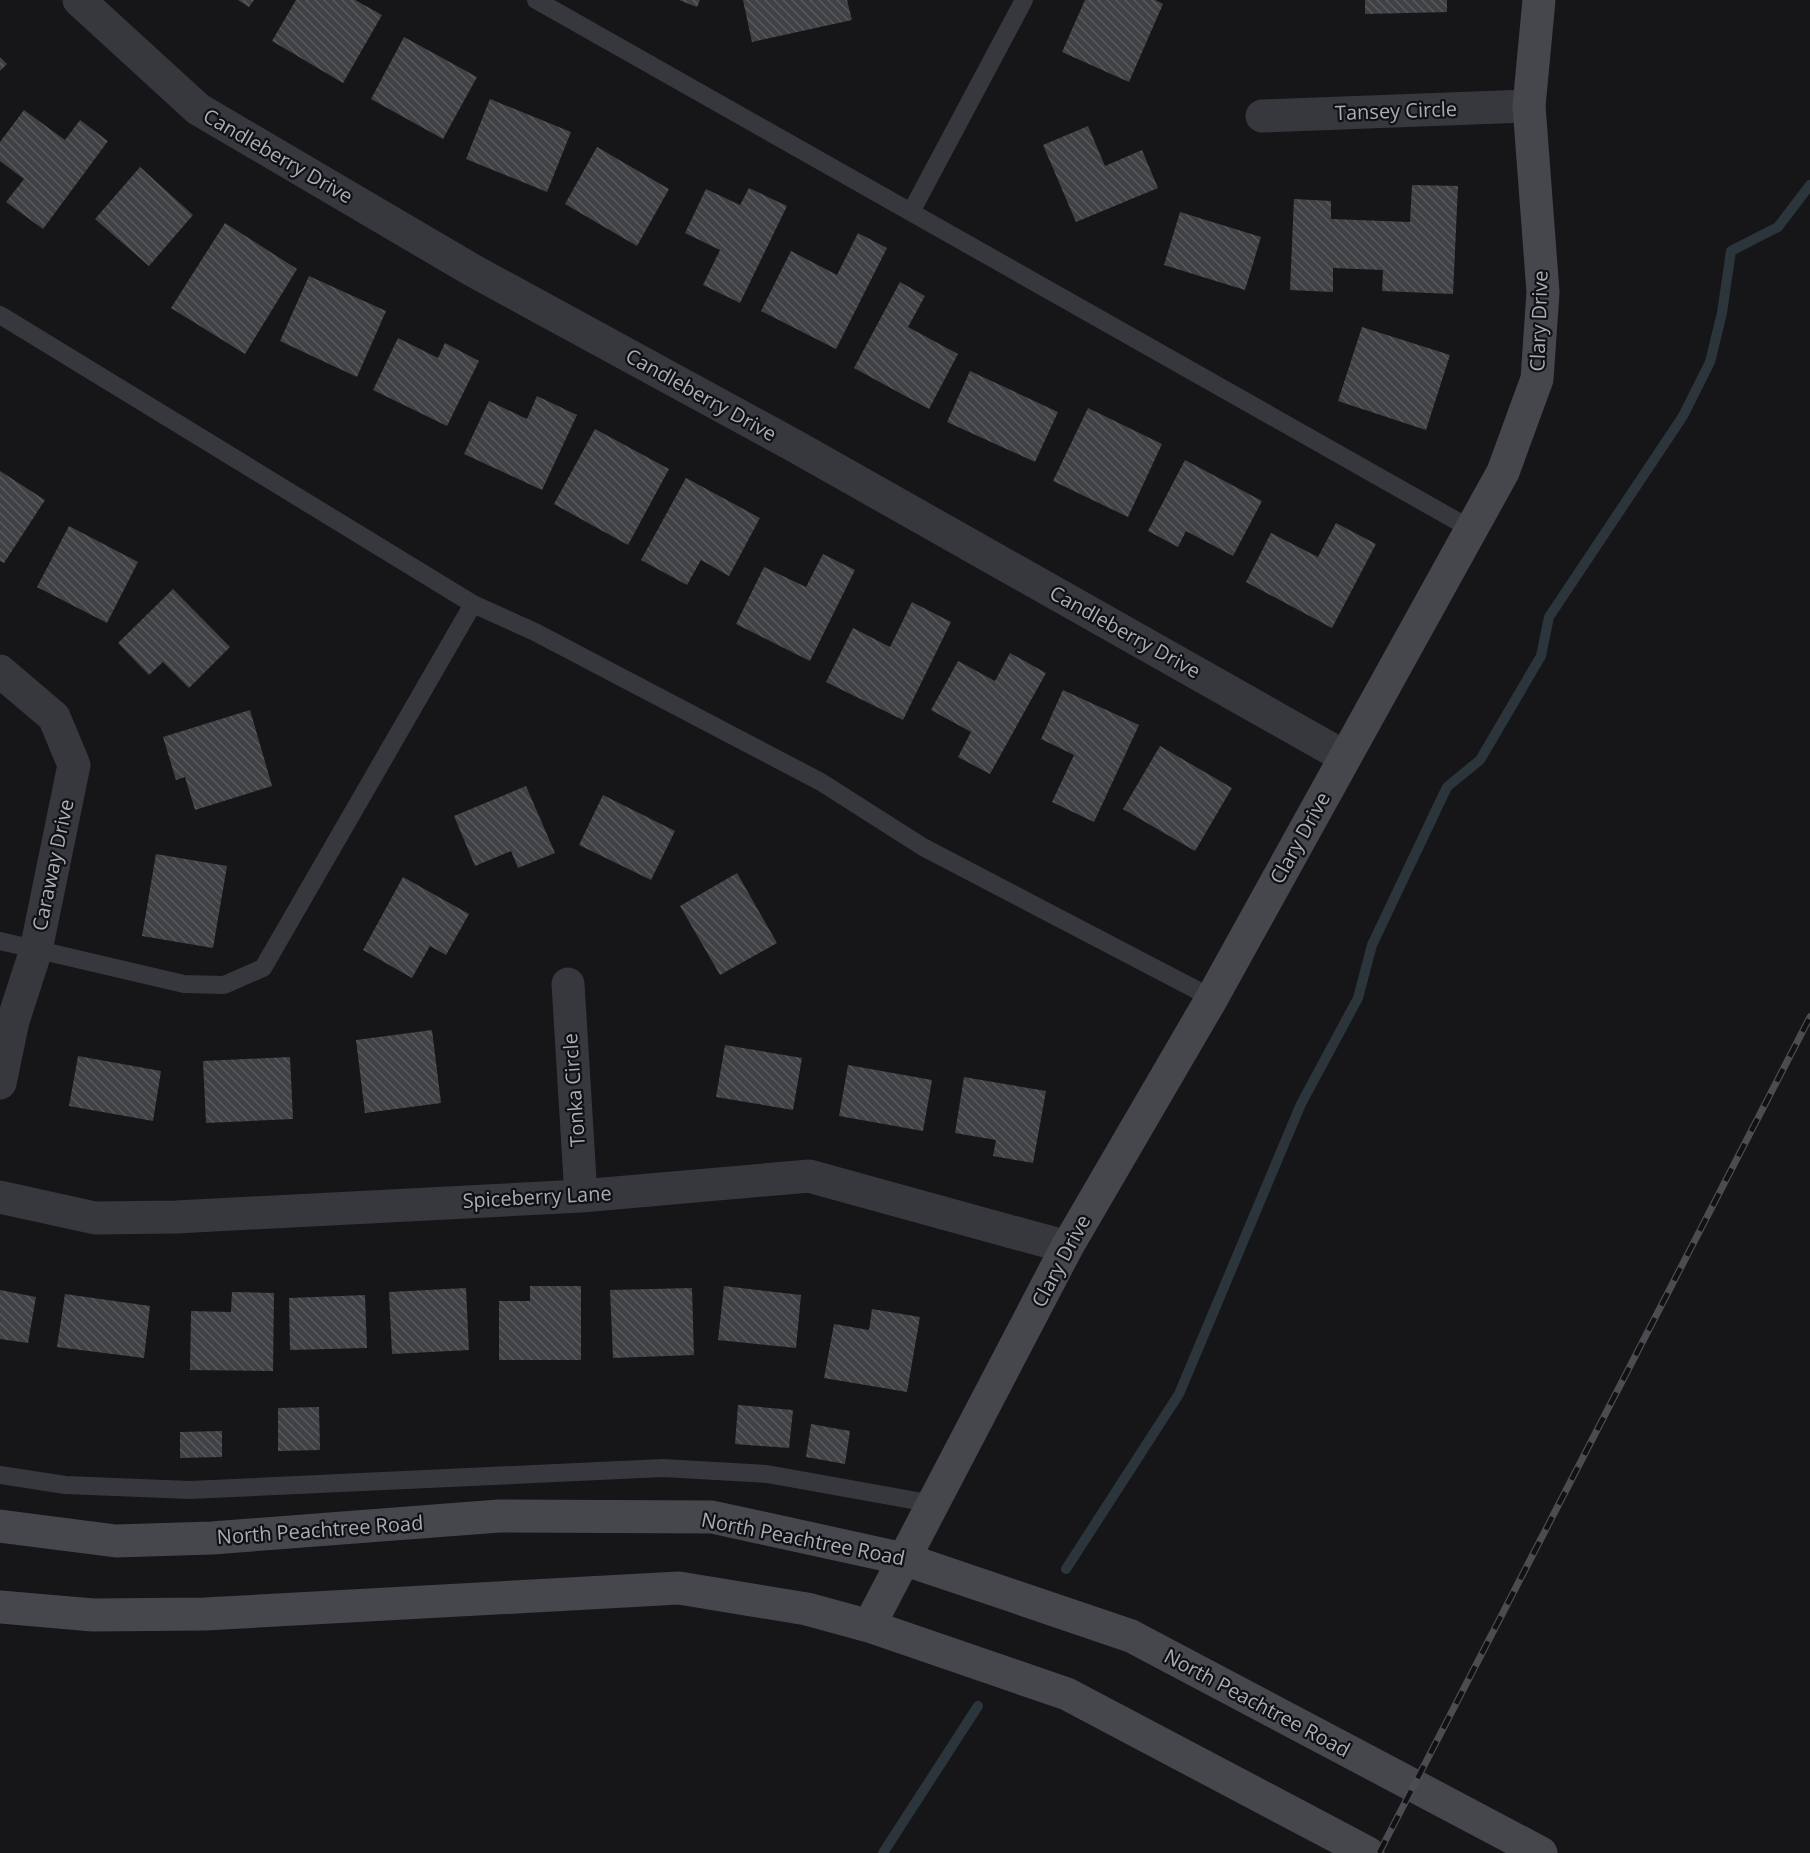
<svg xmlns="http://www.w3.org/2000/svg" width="1810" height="1853" font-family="'Open Sans',sans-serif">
<defs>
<pattern id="building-back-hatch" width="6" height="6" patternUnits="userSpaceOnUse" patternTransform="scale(1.5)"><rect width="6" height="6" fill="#404145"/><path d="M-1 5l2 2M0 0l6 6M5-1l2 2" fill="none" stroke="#595a5e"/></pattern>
</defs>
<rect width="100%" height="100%" fill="#161618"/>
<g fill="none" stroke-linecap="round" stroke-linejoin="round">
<path stroke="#2c353c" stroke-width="10" d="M1066,1569L1179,1394L1301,1104L1358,998L1372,945L1447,787L1480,760L1541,656L1549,617L1683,416L1710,362L1722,313L1731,251L1778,227L1810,185
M883,1853L978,1706"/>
</g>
<path fill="url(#building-back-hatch)" d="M238,0H254L249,7Z
M296,0H355L382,15L343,83L272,41Z
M679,0H700L697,7Z
M743,0H847L852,20L752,42Z
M1085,0H1155L1163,4L1129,82L1062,52Z
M1365,0H1447V12L1365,14Z
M404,37L477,77L443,139L371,99Z
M0,57L7,64L0,71Z
M490,99L571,132L547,192L466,159Z
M24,110L65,140L80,120L108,141L43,229L6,202L24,179L0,161V142Z
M1088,126L1105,166L1142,150L1158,188L1076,222L1043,145Z
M597,147L669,189L637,246L565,204Z
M140,167L193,215L149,266L95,219Z
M1412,185L1458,186L1453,294L1382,291L1383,270L1333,268V292L1290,290L1294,199L1331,201V219L1410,222Z
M749,188L787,206L740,303L703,285L720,250L685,233L706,189L740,205Z
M1180,212L1261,237L1245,290L1164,265Z
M225,223L297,269L245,354L171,308Z
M858,233L887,248L836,349L761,311L791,251L837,275Z
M309,276L386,311L357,377L280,341Z
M900,282L925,296L908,327L958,354L929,409L854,368Z
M1362,327L1450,355L1426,430L1338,401Z
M398,338L438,358L445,343L479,361L447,426L373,390Z
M970,371L1058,412L1035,462L947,422Z
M537,396L577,415L542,490L464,454L489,401L527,419Z
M1088,408L1162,444L1128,517L1053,481Z
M595,429L669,469L628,545L554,504Z
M1185,460L1262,501L1233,556L1186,531L1178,547L1148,531Z
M0,471L45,500L4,563L0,561Z
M686,478L760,518L729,576L701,560L687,585L641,560Z
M1336,523L1376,544L1332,628L1246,582L1271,533L1318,557Z
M69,526L138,562L107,623L37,587Z
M823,554L855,570L810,661L736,624L764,567L806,587Z
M173,589L230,647L189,688L163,662L149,675L118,643Z
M912,602L951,622L903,720L826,682L853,628L890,647Z
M1010,653L1046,673L990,774L958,757L971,732L931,710L958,661L995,681Z
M1063,690L1139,725L1094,822L1052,802L1074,755L1041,739Z
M250,710L272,786L195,810L185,777L176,780L163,737Z
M1160,746L1232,788L1195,851L1123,809Z
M526,786L555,853L518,868L511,851L475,866L454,816Z
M603,795L675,831L651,880L579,845Z
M156,854L227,866L213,948L142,936Z
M737,873L777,943L720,975L680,906Z
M403,877L469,914L446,955L430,946L412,978L363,950Z
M432,1030L441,1103L365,1113L356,1040Z
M725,1045L802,1058L793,1110L716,1097Z
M78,1056L161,1071L153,1121L69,1106Z
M290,1057L293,1119L206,1123L203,1061Z
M848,1065L932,1080L923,1131L839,1116Z
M964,1077L1046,1091L1033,1163L993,1156L996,1140L955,1133Z
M530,1286H581V1360H499V1301H530Z
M724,1286L801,1295L796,1348L718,1340Z
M466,1288L469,1350L392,1354L389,1292Z
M692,1288L694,1355L613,1358L610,1290Z
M0,1290L36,1297L28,1343L0,1339Z
M232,1292L274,1293L273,1371L190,1370L191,1311L231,1312Z
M65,1294L150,1306L144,1358L57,1347Z
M365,1295L367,1348L290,1350L289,1298Z
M872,1309L920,1317L907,1392L824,1378L834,1324L869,1330Z
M738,1405L793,1410L789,1448L735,1444Z
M319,1407L320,1450L278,1451V1408Z
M811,1424L850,1431L845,1464L806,1457Z
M222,1431V1457L180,1458V1432Z"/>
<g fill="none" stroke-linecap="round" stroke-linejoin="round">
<path stroke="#37383d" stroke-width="18" d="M536,0L1471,529
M911,212L1024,0
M0,315L473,604L535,632L821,782L923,847L1212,998
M0,941L184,984L224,985L263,968L473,604
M0,1475L65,1485L190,1490L663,1468L767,1474L934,1504"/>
<path stroke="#37383d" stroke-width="33" d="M79,0L198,109L472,270L793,445L1345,757
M1262,116L1529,106
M0,671L54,717L74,765L36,950L13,1021L0,1083
M568,984L581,1196
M0,1197L95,1218L176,1217L581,1196L809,1176L1067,1247"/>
<path stroke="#45474d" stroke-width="33" d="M0,1526L116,1541L212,1538L499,1516L712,1517L904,1559L1131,1636L1541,1853
M0,1607L93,1615L205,1614L679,1588L807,1609L869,1626L1067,1694L1368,1853
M869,1626L1067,1247L1212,998L1503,472L1537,379L1543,292L1529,106L1539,0"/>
<g stroke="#4a4c52" stroke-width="7">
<path id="rail" d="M1379,1853L1810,1017"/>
</g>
<use href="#rail" stroke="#111113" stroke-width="4.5" stroke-dasharray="14" stroke-linecap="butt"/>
</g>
<g text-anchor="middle" stroke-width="4.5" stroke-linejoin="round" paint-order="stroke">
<g font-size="20" fill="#a8adb8" stroke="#111113">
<text transform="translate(1396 111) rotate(-2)" y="7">Tansey Circle</text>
<text transform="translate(278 156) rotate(30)" y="7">Candleberry Drive</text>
<text transform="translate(1539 321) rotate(-88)" y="7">Clary Drive</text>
<text transform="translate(701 395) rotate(29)" y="7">Candleberry Drive</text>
<text transform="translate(1125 632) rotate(29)" y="7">Candleberry Drive</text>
<text transform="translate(1300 838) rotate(-61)" y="7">Clary Drive</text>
<text transform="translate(53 865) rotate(-78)" y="7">Caraway Drive</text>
<text transform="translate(574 1090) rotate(-94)" y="7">Tonka Circle</text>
<text transform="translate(537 1197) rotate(-3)" y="7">Spiceberry Lane</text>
<text transform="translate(1061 1261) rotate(-62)" y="7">Clary Drive</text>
<text transform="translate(320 1530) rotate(-4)" y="7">North Peachtree Road</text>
<text transform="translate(803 1539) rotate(11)" y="7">North Peachtree Road</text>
<text transform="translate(1257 1703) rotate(28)" y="7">North Peachtree Road</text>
</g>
</g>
</svg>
